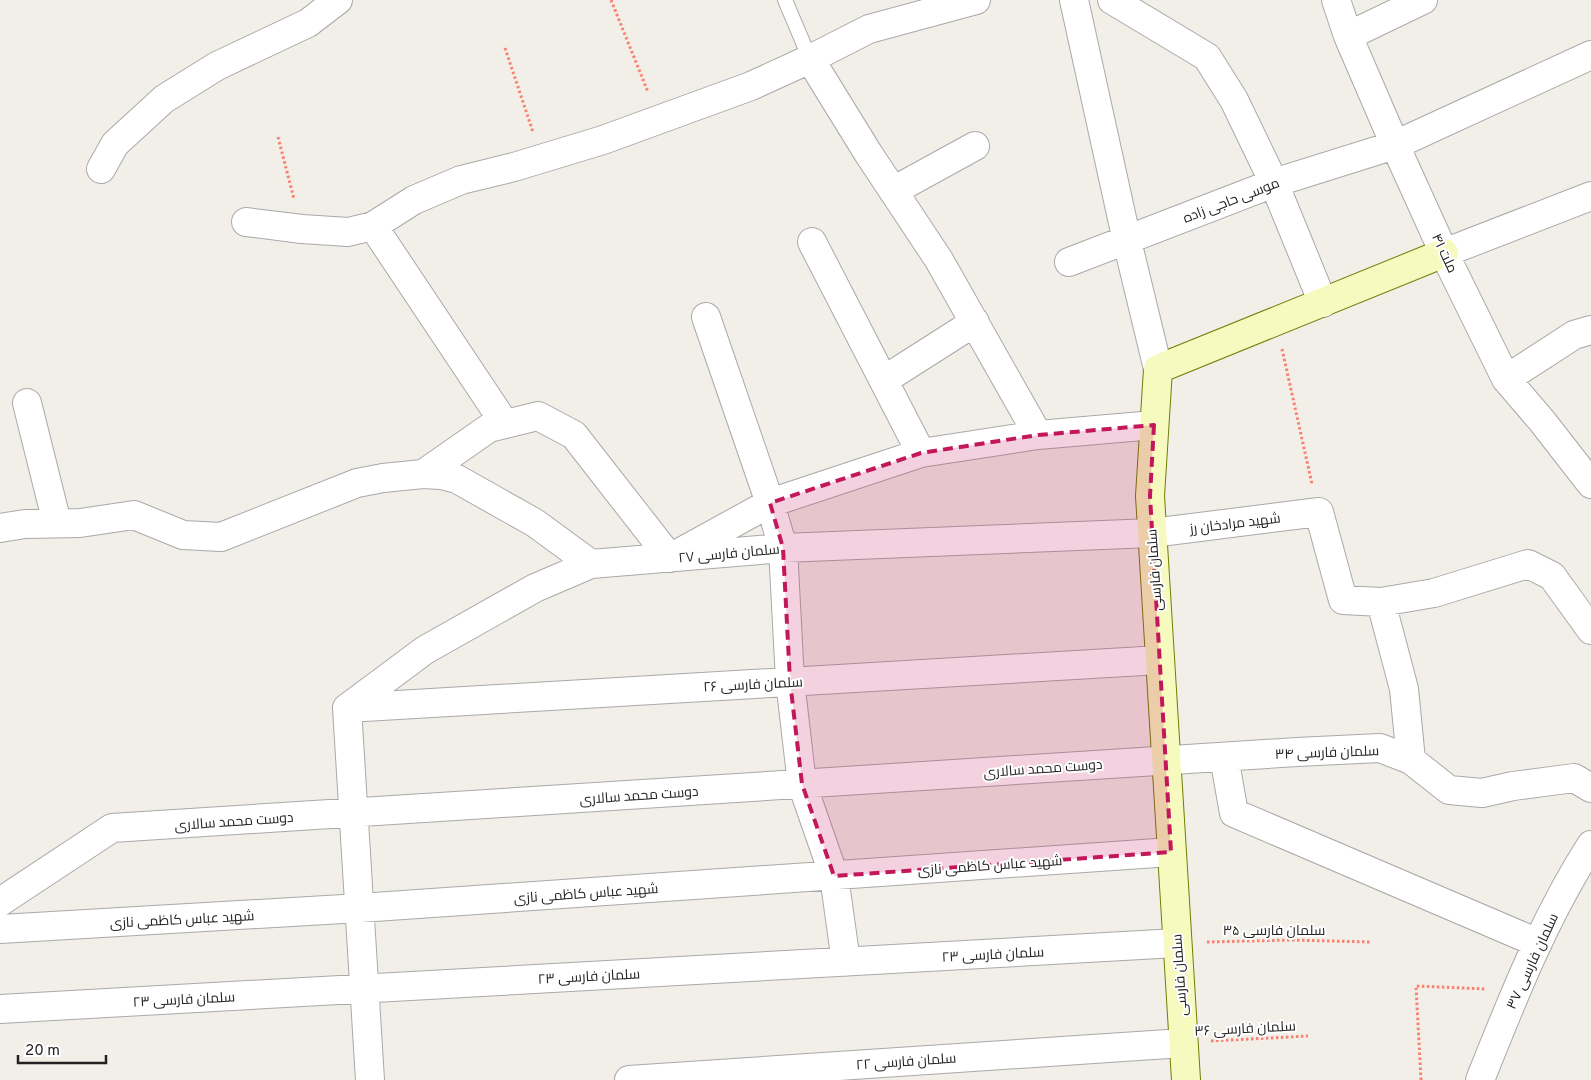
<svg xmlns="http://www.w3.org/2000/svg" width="1591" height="1080" font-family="Overpass,Cairo,sans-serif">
<rect width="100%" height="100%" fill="#f2efe9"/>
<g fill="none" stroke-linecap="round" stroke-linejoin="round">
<g stroke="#a9a9a9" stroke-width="16">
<path id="lane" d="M785,0L810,59"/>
</g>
<g stroke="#a9a9a9" stroke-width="30">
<path id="street" d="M1074,0L1127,241L1158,369
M1112,0L1207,57L1234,100L1274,183L1323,303
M1336,0L1348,36L1395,145L1444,253L1506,379L1542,421L1591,484
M1348,36L1423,0
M810,59L868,153L939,260L1038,435
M101,169L115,144L164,99L217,66L308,23L338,0
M893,191L975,146
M246,222L302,229L348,232L373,226L414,200L461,180L514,167L603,140L751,86L810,59L869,29L976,0
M373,226L505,424
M812,242L921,453
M1444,253L1591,196
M1069,262L1274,183L1395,145L1591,55
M706,317L770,503L783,548L790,681L802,784L834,876L846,962
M1506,379L1574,335L1591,330
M884,380L975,322
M27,403L57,523
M423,474L489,428L538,416L574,435L670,558L770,503L921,453L1038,435L1154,425
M0,528L25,524L80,523L134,515L183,535L221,537L357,483L383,478L423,474L441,475L457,479L535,523L591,564
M1381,602L1404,689L1411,760
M347,708L425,650L535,588L591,564L783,548L1152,533L1319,512L1343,600L1381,602L1434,593L1528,564L1552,576L1591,630
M347,708L1160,660
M347,708L370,1080
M1224,757L1234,813L1538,943
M0,902L112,828L1297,752L1380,748L1411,760L1449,790L1482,793L1513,786L1574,778L1591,788
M0,929L360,908L1171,852
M0,1009L1177,943
M629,1080L1183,1043
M1480,1080C1512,1000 1544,918 1591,845"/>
</g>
<g stroke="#707d05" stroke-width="30">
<path id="secondary" d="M1186,1080L1150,496L1158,369L1444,253"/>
</g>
<path stroke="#fa8072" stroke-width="3" stroke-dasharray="2.5 2.5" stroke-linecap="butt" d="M611,0L648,92
M505,48L533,132
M278,137L294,199
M1282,349L1312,484
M1207,942L1292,940L1371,942
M1211,1041L1308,1036
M1421,1080L1416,986L1486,989"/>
<use href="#lane" stroke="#fff" stroke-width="14"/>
<use href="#street" stroke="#fff" stroke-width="28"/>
<use href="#secondary" stroke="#f7fabf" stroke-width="28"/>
</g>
<path fill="#c2185b" fill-opacity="0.2" stroke="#c2185b" stroke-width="4" stroke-dasharray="10 6" stroke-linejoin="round" d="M1154,425L1150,496L1171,852L834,876L802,784L790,681L783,548L770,503L921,453L1038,435Z"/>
<g text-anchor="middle" stroke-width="4" stroke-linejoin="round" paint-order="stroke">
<g font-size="14" fill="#222" stroke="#fff">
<text transform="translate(1231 200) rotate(-21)" y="5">موسی حاجی زاده</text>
<text transform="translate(1445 253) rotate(65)" y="5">ملت ۴۱</text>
<text transform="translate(1235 523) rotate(-7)" y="5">شهید مرادخان رز</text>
<text transform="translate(729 553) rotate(-5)" y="5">سلمان فارسی ۲۷</text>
<text transform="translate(1154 570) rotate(-94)" y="5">سلمان فارسی</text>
<text transform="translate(753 684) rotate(-3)" y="5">سلمان فارسی ۲۶</text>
<text transform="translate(1327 752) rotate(-2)" y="5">سلمان فارسی ۳۴</text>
<text transform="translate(1043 768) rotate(-4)" y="5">دوست محمد سالاری</text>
<text transform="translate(639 795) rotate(-4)" y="5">دوست محمد سالاری</text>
<text transform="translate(234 821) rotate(-4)" y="5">دوست محمد سالاری</text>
<text transform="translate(990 865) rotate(-4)" y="5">شهید عباس کاظمی نازی</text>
<text transform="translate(586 893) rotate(-4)" y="5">شهید عباس کاظمی نازی</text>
<text transform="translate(182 919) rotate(-3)" y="5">شهید عباس کاظمی نازی</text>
<text x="1274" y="935">سلمان فارسی ۳۵</text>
<text transform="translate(993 954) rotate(-3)" y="5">سلمان فارسی ۲۳</text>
<text transform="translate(1532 961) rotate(-65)" y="5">سلمان فارسی ۳۷</text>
<text transform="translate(1179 975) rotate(-94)" y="5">سلمان فارسی</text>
<text transform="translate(589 976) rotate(-3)" y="5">سلمان فارسی ۲۳</text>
<text transform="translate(184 999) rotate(-3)" y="5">سلمان فارسی ۲۳</text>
<text transform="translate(1245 1028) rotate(-3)" y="5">سلمان فارسی ۳۶</text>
<text transform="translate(906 1061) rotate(-4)" y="5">سلمان فارسی ۲۲</text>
</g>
</g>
<path d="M18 1055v8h88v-8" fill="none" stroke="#222222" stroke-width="2.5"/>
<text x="25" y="1055" font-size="15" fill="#222222" stroke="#ffffff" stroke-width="4" paint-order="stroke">20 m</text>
</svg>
